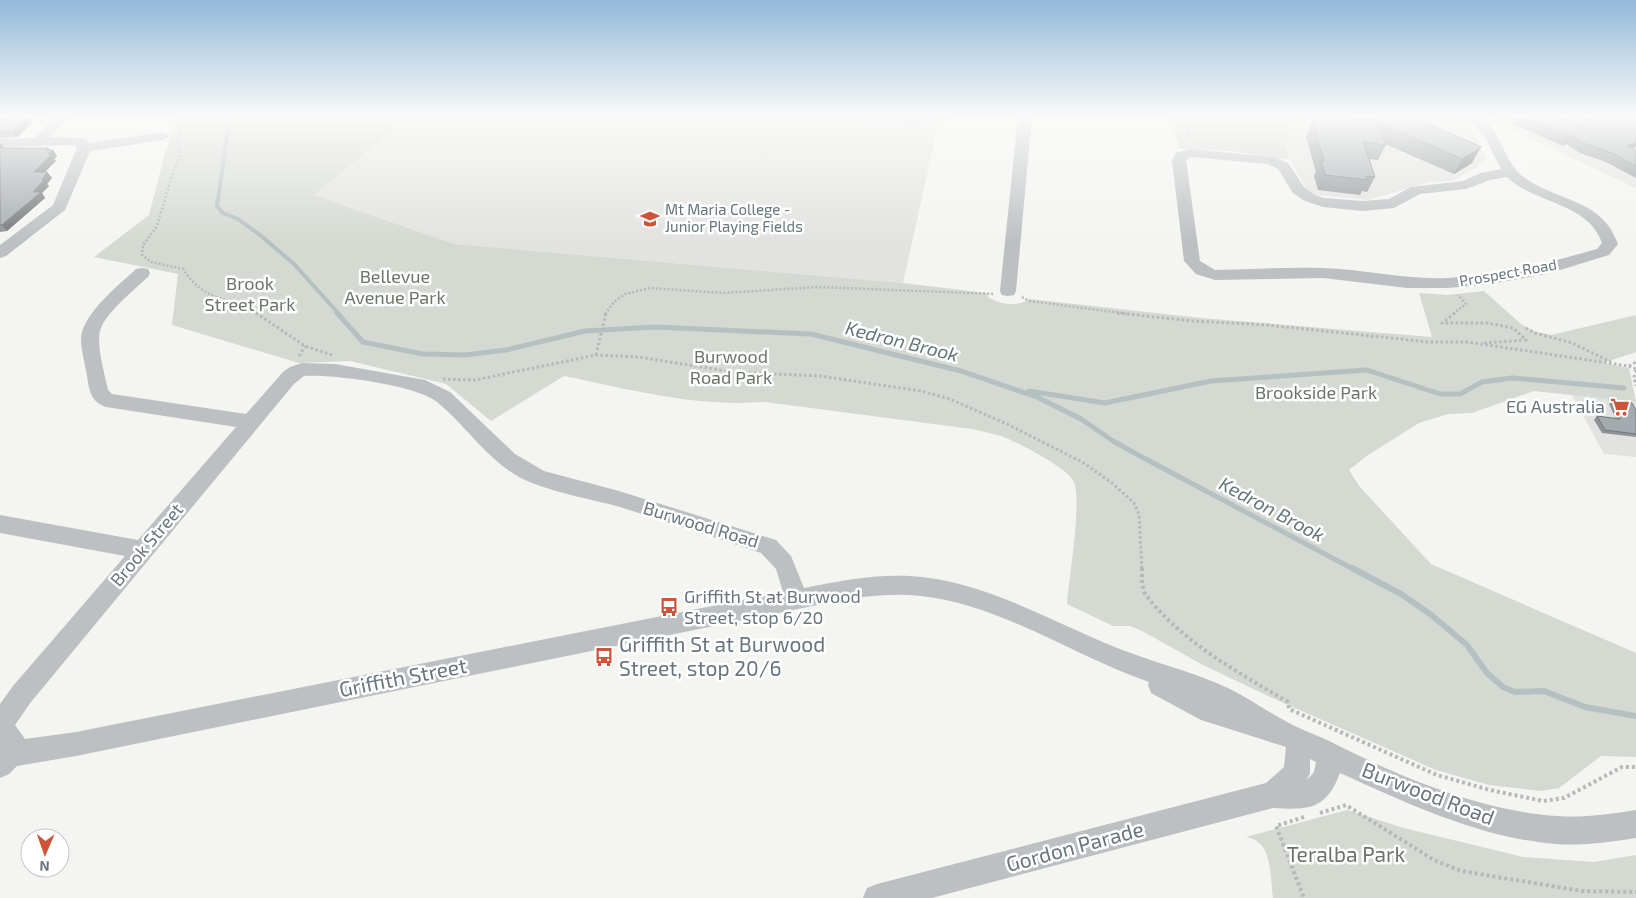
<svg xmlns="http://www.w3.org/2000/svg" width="1636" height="898" font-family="'Exo 2',sans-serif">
<rect width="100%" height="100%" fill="#f4f4f1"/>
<path fill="#e2e3e1" d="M410,116H940L903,283L454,244L314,195Z
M1324,116H1458L1473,129L1486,158L1474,169L1452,181L1429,182L1368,200L1315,195L1307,190L1297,173L1288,153L1287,136L1292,120Z
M1491,116H1636V188L1496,123Z
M1572,395L1636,402V457L1604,454Z"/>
<path fill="#d4d9d1" d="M171,116H410L314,195L454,244L903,283L986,293L989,298C1002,305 1017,307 1030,299L1201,318L1432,337L1419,293L1448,295L1484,291L1521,324L1533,331L1551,335L1636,315V352L1603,363L1629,368L1636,402L1534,391L1472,413L1448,414L1419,423L1368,455L1349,470L1359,486L1431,564L1636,653V757L1601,756L1559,788L1541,791L1489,785L1436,770L1268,696L1203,665L1142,631L1130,626H1113L1067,604C1069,579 1082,501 1074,482C1068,468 1017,442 1001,436C992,433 981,431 972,429L765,402C694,407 633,390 564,376L491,421L446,384L350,361L299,363L172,325L178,274L94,257L149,215L164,157L177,118Z
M1165,116H1324L1292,120C1288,134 1284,146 1290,159L1228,151L1181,149Z
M1347,810L1404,828L1523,857L1594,862L1636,855V898H1273C1270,876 1273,841 1246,837Z"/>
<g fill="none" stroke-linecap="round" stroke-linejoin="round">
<path stroke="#b5c0c3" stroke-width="4" d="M230,116L217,206L223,213L238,219L260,235L294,264L339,314
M827,116L911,123L954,116"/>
<path stroke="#b5c0c3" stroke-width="5" d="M337,313L363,342L423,354L465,355L506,350L585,331L655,327L811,334L961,371L1037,397L1081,419L1113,441L1140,456L1355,570
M1029,391L1105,403L1211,381L1367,370L1440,394H1460L1482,382L1512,378L1624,388"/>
<path stroke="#b5c0c3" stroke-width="6" d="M1352,568L1401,594L1430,614L1467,645L1487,673L1503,687L1515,692L1544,691L1585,707L1636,716"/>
<path stroke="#b6b9bb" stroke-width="2.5" stroke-dasharray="2 2" stroke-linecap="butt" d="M185,116L178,139L180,158L174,169L157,226L143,245L142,255L151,262L183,269C205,304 229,295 258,314
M1191,116L1187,133L1194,142
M1022,297L1029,301L1129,314
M605,314L614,302L625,294L650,288L723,293L818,287L995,294
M1453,314L1466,304L1458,295"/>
<path stroke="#b6b9bb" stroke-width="3" stroke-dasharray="2.5 2.5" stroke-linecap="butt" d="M256,313L305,346L332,355
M1117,313L1193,321L1268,325L1428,342H1467L1628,366L1636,369
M1455,313L1442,323H1487L1513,328L1526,340L1483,343
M1526,328L1535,333L1572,343L1611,362
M596,355L606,313
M299,356L305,346
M1629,366L1636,362
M1636,370L1634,377L1636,386
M443,379L475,380L596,355L639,357L732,372L820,376L921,391L950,399L1007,424L1084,463L1112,483L1134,503L1139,514L1142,570"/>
<path stroke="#b6b9bb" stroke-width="4" stroke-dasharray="3 3" stroke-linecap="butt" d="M1142,568V584L1145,594C1183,643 1236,671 1288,702L1289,709L1437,775L1490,790L1543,801L1564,798L1622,767H1636
M1320,813L1346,805L1434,860L1461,871L1582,891L1636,892
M1304,817L1276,826L1304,898"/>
<path fill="#bcc0c2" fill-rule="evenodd" d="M57,116H71L50,137L81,138L86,139L89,143L163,132L170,136L163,140L90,151L65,210L6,256L0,258V245L53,205L77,148L76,146L71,145L0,147V139L34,138Z
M1018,116H1032L1016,291L1014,295L1008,296L1002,295L1000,291Z
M1465,116H1480C1486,122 1493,128 1497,136C1505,149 1509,165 1521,175C1554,202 1602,197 1618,244L1609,255L1547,274L1484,285L1447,288H1407L1323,278L1215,280L1196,274L1184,261L1172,160L1176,153L1190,149L1276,157L1288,163L1304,187L1315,195L1324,198L1363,201L1389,199L1411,187L1463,181L1481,173L1501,169L1483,134ZM1191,157L1268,164L1278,169L1293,193L1305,201L1323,207L1363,211L1394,208L1420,194L1466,189L1490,180L1507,177C1534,204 1588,202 1602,243L1597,249C1548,263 1499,275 1448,278C1405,280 1364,269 1322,268C1287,267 1251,269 1215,270L1200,261L1186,160Z
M142,268L148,269L150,273L148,277C135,289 107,312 101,328C95,342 105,375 108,390L112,394L246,414L283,372L290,367L302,363L335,364L425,380L450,392L515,454L544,471L619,491L776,540L791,556L804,588C839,581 874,574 910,576C979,580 1042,616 1105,643C1146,661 1190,670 1230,689C1252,700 1272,715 1295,726C1309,733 1325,738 1339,746C1405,779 1482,811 1557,816C1584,818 1610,814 1636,810V838C1610,842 1583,846 1556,844C1480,838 1409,804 1340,773C1326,810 1309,810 1273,808L932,898H863L867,888L877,884L1266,783L1284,767L1286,747L1201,720L1151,693L1148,685L1149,682C1073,656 1002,605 921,596C893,593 865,596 837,601L76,756L17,766L9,774L0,778V704L13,686L125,556L0,533V515L138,540L236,427L106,407C91,402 89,390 87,376C85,364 81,350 81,338C83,313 119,285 136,269ZM304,376C332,374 416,385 437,402C469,428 492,468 532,483C560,494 591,499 620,507C667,522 714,537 761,553L776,569L783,592L76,732L25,739L15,725L31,702L294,384ZM1310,759L1316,762L1314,772L1307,780L1310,773Z"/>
</g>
<path fill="#8d9396" d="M4,116H29L33,122L17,137L0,138V120Z
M1315,116L1325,117V116L1353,118L1352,116H1419L1418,119L1472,163L1454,174L1385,144L1386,145L1378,160L1369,159L1375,177L1367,192L1362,191L1360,195L1318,190L1314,176L1316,172L1306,137Z
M1509,116H1559L1636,150V178L1606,162L1580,153L1566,144L1563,146L1513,124Z
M0,143L4,148H48L50,150H53L57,156L54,159L56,161L44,172H47L52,178L47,184L49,186L42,193L45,198L7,231L0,232Z
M1612,401L1636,410V437L1602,433L1594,420L1597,416L1616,419L1609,404Z"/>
<path fill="#73787a" d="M29,116L33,122L17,137L13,131Z
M1572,135L1566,144L1563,146L1569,137Z
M1636,142V147L1620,155L1627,146Z
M0,143L5,149L0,153Z
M1481,147L1472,163L1454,174L1462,159Z
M48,148L51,152L53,150L57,156L54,159L56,161L38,179L34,172L46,150Z
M47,172L52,178L47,184L49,186L42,193L45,198L7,231L2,225L33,192Z"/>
<path fill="#a4abaf" stroke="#73787a" d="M4,116H29L13,131H0V120Z
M1315,116L1326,117V116H1330L1373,120L1364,116H1419L1418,119L1481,147L1462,159L1377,122L1386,145L1363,142L1375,177L1366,176L1368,180L1325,175L1321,161H1324L1313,122H1317Z
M1519,116H1559L1578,124L1595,116H1625L1629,117L1632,116H1636V142L1627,146L1636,150V166L1612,153L1586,144L1572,135L1569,137Z
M0,148H48L46,150H53L48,154H52L34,172H47L42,180H44L33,192H41L2,225H0Z
M1612,401L1632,403L1636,410V434L1605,430L1597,416L1620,419Z"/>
<linearGradient id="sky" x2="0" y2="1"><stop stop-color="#93b9d9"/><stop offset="0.48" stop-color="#fafaf9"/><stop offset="1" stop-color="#fafaf9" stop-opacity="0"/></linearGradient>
<rect width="1636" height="242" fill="url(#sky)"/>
<defs>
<g id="school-bare" transform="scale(1.5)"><path d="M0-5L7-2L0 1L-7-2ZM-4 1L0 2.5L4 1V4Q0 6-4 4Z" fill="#cd5438" stroke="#fff" stroke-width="2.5" paint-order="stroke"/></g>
<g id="supermarket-bare" transform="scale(1.5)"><path d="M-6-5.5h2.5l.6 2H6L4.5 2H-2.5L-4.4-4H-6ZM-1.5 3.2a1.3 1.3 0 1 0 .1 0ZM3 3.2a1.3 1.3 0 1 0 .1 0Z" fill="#cd5438" stroke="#fff" stroke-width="2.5" paint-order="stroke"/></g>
<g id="bus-bare" transform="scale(1.5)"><path d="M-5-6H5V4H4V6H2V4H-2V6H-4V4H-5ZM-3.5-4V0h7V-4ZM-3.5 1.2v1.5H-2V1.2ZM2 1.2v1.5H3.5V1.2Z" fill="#cd5438" stroke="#fff" stroke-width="2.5" paint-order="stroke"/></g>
</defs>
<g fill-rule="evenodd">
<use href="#school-bare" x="650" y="219"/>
<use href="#supermarket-bare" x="1620" y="407"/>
<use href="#bus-bare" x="669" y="607"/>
<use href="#bus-bare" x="604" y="657"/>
</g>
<g text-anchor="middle" stroke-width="5" stroke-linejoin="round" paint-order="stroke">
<g font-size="15" fill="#67757e" stroke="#fff" text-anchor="start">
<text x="665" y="215">Mt Maria College -<tspan x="665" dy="17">Junior Playing Fields</tspan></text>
</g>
<g font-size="15" fill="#67757e" stroke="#fff">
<text transform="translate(1508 273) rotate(-10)" y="5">Prospect Road</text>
</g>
<g font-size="18" fill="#697665" stroke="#fff">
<text x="395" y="283">Bellevue<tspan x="395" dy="21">Avenue Park</tspan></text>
<text x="250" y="290">Brook<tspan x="250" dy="21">Street Park</tspan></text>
<text x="731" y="363">Burwood<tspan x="731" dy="21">Road Park</tspan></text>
<text x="1316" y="399">Brookside Park</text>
</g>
<g font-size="18" fill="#67757e" stroke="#fff" text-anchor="end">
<text x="1605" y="413">EG Australia</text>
<text x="684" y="603" text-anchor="start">Griffith St at Burwood<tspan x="684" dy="21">Street, stop 6/20</tspan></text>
</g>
<g font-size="18" fill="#67757e" stroke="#fff">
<text transform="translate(701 525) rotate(17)" y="6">Burwood Road</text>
<text transform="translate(147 545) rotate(-50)" y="6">Brook Street</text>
</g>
<g font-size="19" font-style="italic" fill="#63767b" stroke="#fff">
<text transform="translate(902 341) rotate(14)" y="7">Kedron Brook</text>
<text transform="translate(1272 509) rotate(28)" y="7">Kedron Brook</text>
</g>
<g font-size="21" fill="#67757e" stroke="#fff" text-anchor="start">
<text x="619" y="652">Griffith St at Burwood<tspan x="619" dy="24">Street, stop 20/6</tspan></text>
</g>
<g font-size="21" fill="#67757e" stroke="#fff">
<text transform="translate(403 678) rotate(-11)" y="7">Griffith Street</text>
<text transform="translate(1428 794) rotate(21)" y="7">Burwood Road</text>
<text transform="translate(1075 847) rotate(-15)" y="7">Gordon Parade</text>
</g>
<g font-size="21" fill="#697665" stroke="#fff">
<text x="1346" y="862">Teralba Park</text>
</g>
</g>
<g transform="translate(45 853) rotate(182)"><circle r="24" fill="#ffffff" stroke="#c2c8cb"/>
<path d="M0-4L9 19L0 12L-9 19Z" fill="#cd5438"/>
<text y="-8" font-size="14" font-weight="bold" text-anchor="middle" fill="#67757e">N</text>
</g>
</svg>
